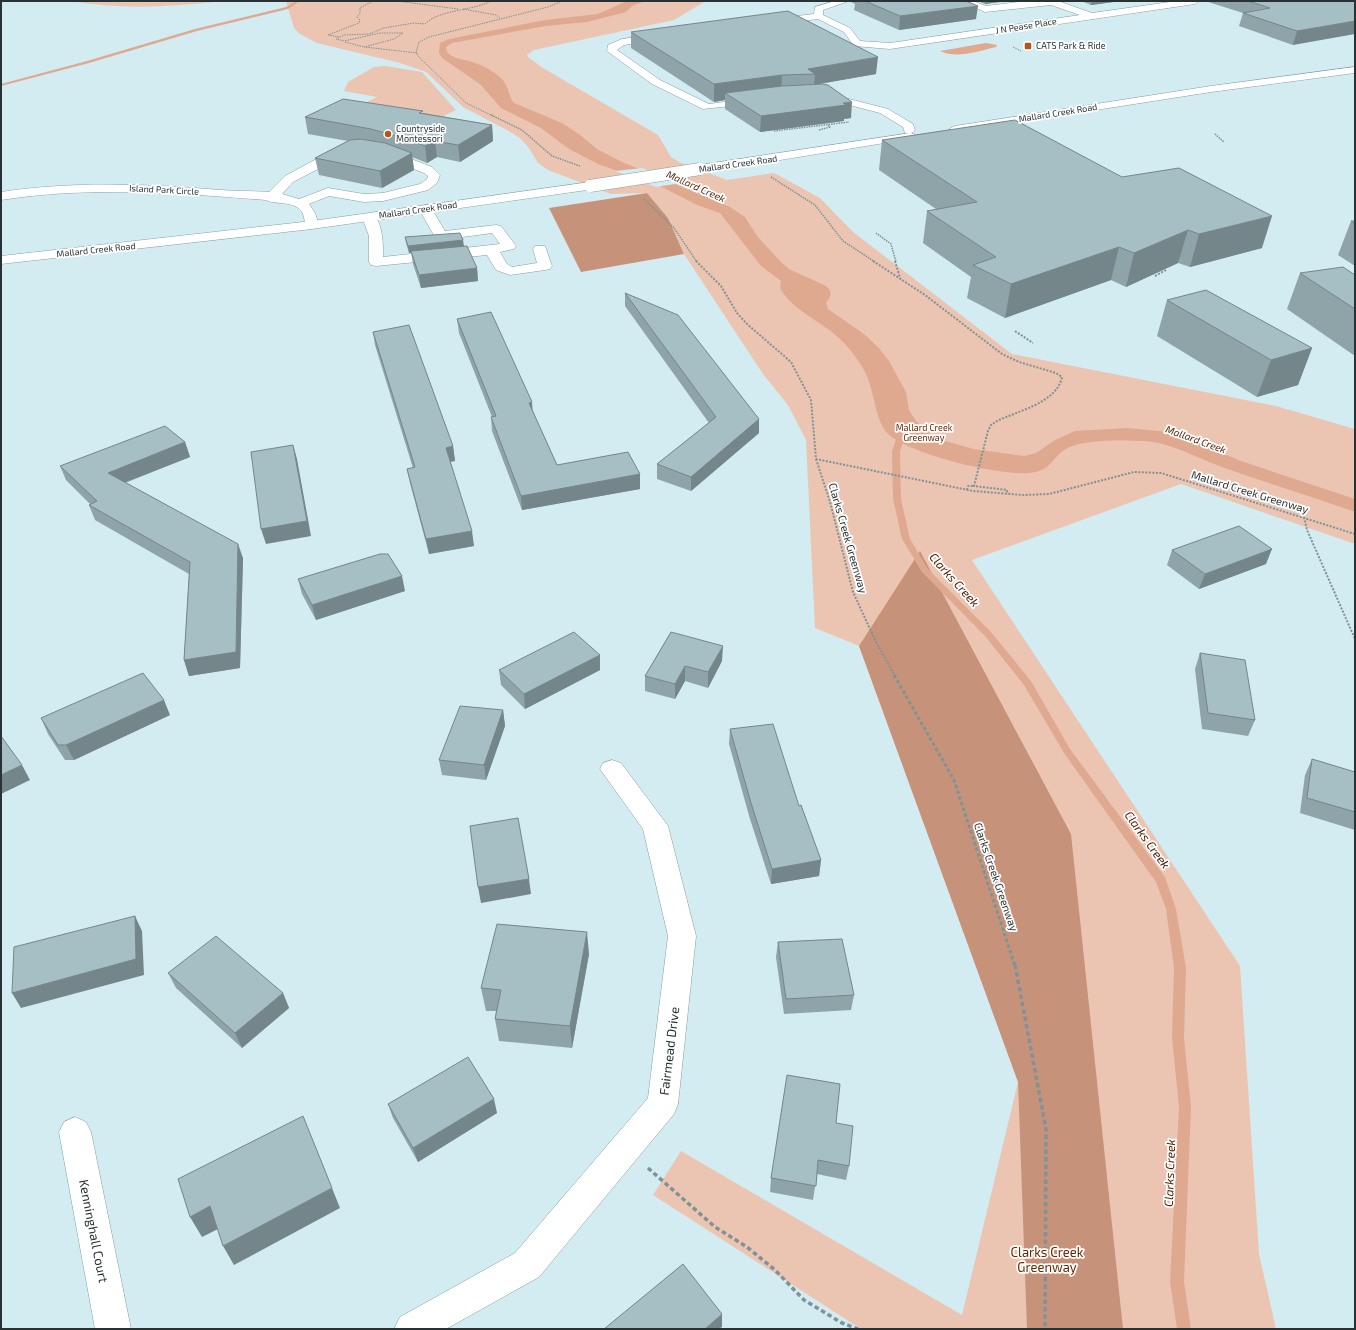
<svg xmlns="http://www.w3.org/2000/svg" width="1356" height="1330" font-family="'Exo 2',sans-serif">
<rect width="100%" height="100%" fill="#d2ecf1"/>
<path fill="#ecc5b2" d="M70,1H223C171,7 121,10 70,1Z
M286,1H706L674,20L534,50L527,55L528,57L543,68L658,135L671,157L679,162L727,180L774,173L820,198L853,232L1012,354L1276,406L1355,429V544L1181,484L972,560L1240,966L1259,1254L1276,1329H861L653,1195L681,1151L962,1315L1018,1082L859,646L815,628L806,440L788,405L763,374L684,254L668,218L647,193L611,194L548,170L538,163L529,148L520,138L507,130L463,107L426,72L400,63L317,43L300,34L294,28Z
M386,66L422,72L456,110L431,122L355,108L377,97L344,91L348,82L374,67Z"/>
<path fill="#c6937a" d="M647,193L668,218L684,254L581,272L549,208Z
M920,551L1071,834L1123,1329H1027L1018,1082L859,646Z"/>
<path fill="#dfa990" d="M627,1H645L632,6L626,12L587,22L546,26L452,43L446,47L447,52C453,60 466,59 475,63C484,66 495,72 502,79C509,86 508,96 514,103L562,123L579,134L597,149L622,162L730,207L745,217L757,236L782,263L789,269L826,286C833,292 831,296 826,303L828,309L864,334L878,347L889,361L906,392L909,410L916,421L934,438L974,449L1024,456L1036,453L1055,440L1075,431L1127,428L1160,431L1184,437L1241,461L1355,499V512C1311,496 1266,483 1222,467C1195,457 1172,443 1144,441C1124,440 1082,439 1066,449C1051,458 1052,471 1029,473C1002,476 898,453 884,429C874,412 874,391 866,374C861,363 852,352 844,343C824,321 795,314 780,288L781,281L761,266L720,213L697,205L662,187L598,164L569,149L541,128L501,108L480,84L442,58L439,53L440,43L449,39L545,20L598,14Z
M986,43L997,45L996,47C980,51 956,59 940,51Z"/>
<path fill="#d2ecf1" d="M642,168L681,183L656,187L615,171Z"/>
<g fill="none" stroke-linecap="round" stroke-linejoin="round">
<path fill="#dfa990" fill-rule="evenodd" d="M296,1H300L288,9L197,31L89,63L1,86V84L87,61L195,29L286,7Z
M898,433H901L905,435L900,452L901,499L910,539L928,569L991,632L1031,681L1070,749L1165,877L1176,909L1186,968L1184,1038L1191,1107L1184,1282L1191,1329H1177L1170,1282L1179,1107L1172,1038L1174,968L1166,909L1156,882L1064,753L1024,685L985,636L922,572L902,539L893,499L892,452Z"/>
<g stroke="#869ea3" stroke-width="1">
<path id="minor" d="M835,1H849L823,10V15L850,28L860,41L890,43L1080,15L1051,5L985,12L961,1H973L986,6L1027,1H1058L1092,13L1177,1H1199L1195,4L890,49L854,46L844,32L818,19L771,25L766,22L771,19L814,14L815,7Z
M661,34L664,35L666,37L664,39L624,45L617,50L660,80L709,104L754,98L759,101L758,103L703,109L652,84L607,51L608,45L622,39Z
M822,92L888,109L913,124L915,131L909,134L905,133L903,127L880,113L818,97L817,95Z
M343,147L349,151L347,154L293,182L282,194L299,199L328,188L364,194L383,193L420,184L427,179L428,176L424,173L381,156L379,153L381,150L385,149L432,167L440,175L437,183L428,190L383,201L364,202L329,196L309,204L315,213L319,225L317,228H307C304,223 305,217 302,212C294,200 274,205 266,200C177,193 89,186 1,200V192C74,181 147,184 220,190C237,191 253,191 269,192L285,176L331,151Z
M425,205L430,206L445,231L496,225L501,226L516,246L514,249L500,252L507,264L512,267L537,263L533,249L535,246H545L552,266L550,269L545,270L510,275L496,270L487,255L376,266L371,265L369,262V236L362,217L364,214H374C383,227 383,242 383,257L500,244L492,233L441,240L436,239L419,209Z
M612,760L621,763L668,826L696,936L678,1104L674,1114L539,1277L446,1329H394L400,1317L515,1253L648,1098L668,936L643,829L600,769L603,763Z
M75,1117L86,1122L91,1132L131,1329H95L59,1132L64,1122Z"/>
</g>
<g stroke="#869ea3" stroke-width="1">
<path id="major" d="M1355,67V73L1211,92L955,132L949,129L955,126L1211,86Z
M911,133L917,136L915,138L700,173L694,169L700,165Z
M590,182L594,183L596,186L594,189L312,229L1,264V256L312,221Z"/>
</g>
<path stroke="#809296" stroke-width="1" stroke-dasharray="1.5 1" stroke-linecap="butt" d="M397,1L458,9
M463,9L496,15L500,18
M339,37L328,35L359,23L360,20L357,17L360,13V8L373,1
M345,42L364,47
M1013,47L1021,51
M417,53L364,47L394,39L403,33H380L344,41L336,39L344,35L369,34L384,28L414,23L425,24C440,9 473,11 491,1
M493,116L466,103L419,57L416,52L419,42L429,37L548,7L562,1"/>
<path stroke="#809296" stroke-width="1.5" stroke-dasharray="1.5 1" stroke-linecap="butt" d="M491,115L522,130L552,156L580,166
M819,130L830,127L828,125
M774,131L849,122
M1215,134L1224,142
M771,177L815,205L843,241L875,262
M644,199L674,228L697,262
M876,233L891,244L896,262"/>
<path stroke="#809296" stroke-width="2" stroke-dasharray="2 1.5" stroke-linecap="butt" d="M696,261L721,286L737,313L747,324L791,362L811,400L816,459L973,491L1023,495L1049,494L1134,472L1161,473L1355,534
M873,261L925,295L1002,354L1019,362L1056,373L1062,377C1057,403 1017,411 997,421L991,425L988,431L974,486L1007,490V494
M895,261L900,278
M1155,276L1166,270
M1015,331L1033,343
M816,459L830,502L853,592L875,640L895,676
M967,490L968,486H974
M1304,517L1307,530L1355,639"/>
<path stroke="#809296" stroke-width="3" stroke-dasharray="3.5 2.5" stroke-linecap="butt" d="M894,675L954,780L1015,966"/>
<path stroke="#809296" stroke-width="3.5" stroke-dasharray="4.5 3" stroke-linecap="butt" d="M1015,965L1046,1129L1045,1329
M648,1168L715,1227L747,1247L775,1270L804,1300L842,1323L858,1329"/>
<use href="#minor" fill="#fff" fill-rule="evenodd"/>
<use href="#major" fill="#fff" fill-rule="evenodd"/>
<g stroke="#869ea3" stroke-width="13" stroke-linecap="butt">
<path id="major-bridge" d="M590,186L700,169"/>
</g>
<use href="#major-bridge" stroke="#fff" stroke-width="12"/>
</g>
<path fill="#8fa4a9" d="M849,1H969V2L976,19L899,30L854,10L855,4Z
M977,1H1007L985,4Z
M1081,1H1121L1091,5Z
M1205,1H1353L1293,45L1239,26L1243,13Z
M631,32L876,74L816,84L851,118L844,119V121L760,132L725,109V100L714,102L631,48Z
M423,113L492,125L493,141L460,162L437,157L427,163L412,157L414,170L382,188L319,175L315,158L348,141L308,134L305,117Z
M882,140L1122,177L1262,248L1190,267L1178,263L1126,287L1111,280L1005,318L967,298L971,277L923,243L927,211L936,209L879,170Z
M1351,221H1355V266L1338,255Z
M405,237L464,246L477,268L478,281L421,288L413,264L411,252L409,253L406,243Z
M1300,273L1355,275V356L1287,309Z
M625,293L759,433L691,491L657,479V464L709,423L625,306Z
M1167,300L1312,348L1298,385L1257,397L1157,336Z
M457,319L532,410L557,465L640,474V489L522,510L492,431L491,417H492L459,333Z
M373,332L453,446L455,461L450,462L474,546L429,554L410,483L407,469L413,468L375,345Z
M185,442L190,457L125,483L243,558L240,668L189,676L184,660L189,574L95,520L89,505L90,504L66,480L60,466Z
M1172,550L1266,564L1199,589L1167,565Z
M298,579L405,591L316,620L302,594Z
M671,632L722,661L708,688L685,681L675,699L645,691V676Z
M1200,653L1255,720L1248,736L1202,729L1195,669Z
M600,655V670L525,709L501,685L499,670Z
M503,710L505,726L486,780L442,775L439,760Z
M170,715L74,760H65L48,734L41,718Z
M730,729L799,806L821,860L819,876L771,884L750,819L729,744Z
M1312,759L1355,772V830L1300,813L1305,775Z
M778,942L854,995L851,1010L784,1014L776,957Z
M589,954L572,1048L499,1041L495,1019L496,1011H486L481,988Z
M168,973L283,993L289,1008L242,1048L176,988Z
M388,1104L497,1113L418,1162L393,1118Z
M836,1123L849,1166L846,1180L817,1174L813,1200L770,1192L771,1178Z"/>
<path fill="#748689" d="M985,1H1007L985,4Z
M1092,1H1121L1091,5Z
M978,6L976,19L899,30L900,16Z
M1355,21V34L1293,45L1297,31Z
M878,57L876,74L814,85L815,74L808,69Z
M782,75L781,93H725V100L714,102V84Z
M852,102L851,118L844,119V121L760,132L761,116Z
M492,125L493,141L460,162L458,145Z
M435,141L437,157L427,163L425,146Z
M412,153L414,170L382,188L380,171Z
M1272,216L1262,248L1190,267L1199,234Z
M1188,230L1178,263L1126,287L1134,253Z
M463,240L464,246L409,253L408,246Z
M1119,247L1111,280L1005,318L1011,284Z
M477,268L478,281L421,288L419,275Z
M1312,348L1298,385L1257,397L1271,360Z
M532,402L533,416L529,403Z
M759,419V433L691,491V477Z
M185,442L190,457L113,487L108,473Z
M293,445L297,459L311,536L266,544L261,529Z
M453,446L455,461L448,462L446,448Z
M640,474V489L522,510L521,496Z
M472,531L474,546L429,554L426,539Z
M238,544L243,558L240,668L189,676L184,660Z
M1272,549L1266,564L1199,589L1205,574Z
M402,576L405,591L316,620L312,605Z
M723,646L722,661L708,688V672Z
M600,655V670L525,709L524,694Z
M685,666V681L675,699V684Z
M164,700L170,715L74,760L66,745Z
M503,710L505,726L486,780L484,765Z
M22,765L30,780L1,794V775Z
M821,860L819,876L771,884L772,869Z
M529,879L531,894L481,903L478,887Z
M135,916L142,931L144,975L21,1008L12,993Z
M587,932L589,954L572,1048L570,1026Z
M283,993L289,1008L242,1048L235,1033Z
M494,1099L497,1113L418,1162L413,1148Z
M332,1188L340,1208L234,1265L223,1246Z
M210,1206L222,1227L202,1237L190,1217Z
M722,1314V1327L719,1329H705Z"/>
<path fill="#a6bfc4" stroke="#748689" d="M865,1H966L978,6L900,16Z
M1248,1H1353L1355,2V21L1297,31L1243,13L1270,8Z
M788,11L878,57L808,69L815,74L782,75L714,84L631,32Z
M823,84L828,85L852,102L843,103L846,105L761,116L725,93L782,86Z
M343,99L423,111L419,113L492,125L458,145L435,141L425,146L403,138L371,129L305,117Z
M1015,120L1122,177L1179,168L1272,216L1199,234L1188,230L1134,253L1119,247L1011,284L973,265L996,257L927,211L977,202L882,140Z
M360,139L385,143L412,153L380,171L315,158L350,140Z
M1351,221H1355V224Z
M460,233L463,240L408,246L405,237Z
M467,246L477,268L419,275L411,251Z
M1343,267L1355,275V309L1300,273Z
M1206,290L1312,348L1271,360L1167,300Z
M625,293L678,315L759,419L691,477L657,464L716,417Z
M491,312L532,402L529,403L557,465L628,452L640,474L521,496L491,417L496,416L457,319Z
M409,325L453,446L446,448L472,531L426,539L407,469L415,467L373,332Z
M165,426L185,442L108,473L238,544L236,652L184,660L190,562L89,505L97,501L60,466Z
M293,445L307,521L261,529L251,452Z
M1239,526L1272,549L1205,574L1172,550Z
M380,554H388L402,576L312,605L298,579Z
M574,632L600,655L524,694L499,670Z
M671,632L723,646L708,672L685,666L675,684L645,676Z
M1200,653L1245,660L1255,720L1208,713Z
M143,673L164,700L66,745H58L41,718Z
M460,706L503,710L484,765L439,760Z
M773,724L799,806L801,805L821,860L772,869L751,803L730,729Z
M1,736L22,765L1,775Z
M1312,759L1355,772V812L1307,798Z
M518,818L529,879L478,887L470,826Z
M135,916L136,959L12,993L14,947Z
M497,924L587,932L570,1026L495,1019L501,990L481,988Z
M216,936L283,993L235,1033L168,973Z
M842,939L854,995L786,999L778,942Z
M468,1057L494,1099L413,1148L388,1104Z
M787,1075L840,1084L836,1123L853,1126L849,1166L818,1160L816,1186L771,1178Z
M303,1116L332,1188L223,1246L210,1206L190,1217L178,1179Z
M683,1264L722,1314L705,1329H604Z"/>
<g fill="#b75518" stroke="#fff" stroke-width="1.5">
<rect x="1024" y="42" width="8" height="8" rx="2"/>
<circle cx="388" cy="134" r="4"/>
</g>
<g text-anchor="middle" stroke-width="3.5" stroke-linejoin="round" paint-order="stroke">
<g font-size="9" fill="#283234" stroke="#fff">
<text transform="translate(1026 26) rotate(-9)" y="3">J N Pease Place</text>
<text transform="translate(1058 113) rotate(-9)" y="3">Mallard Creek Road</text>
<text transform="translate(738 164) rotate(-8)" y="3">Mallard Creek Road</text>
<text transform="translate(164 190) rotate(3)" y="3">Island Park Circle</text>
<text transform="translate(418 210) rotate(-8)" y="3">Mallard Creek Road</text>
<text transform="translate(96 250) rotate(-6)" y="3">Mallard Creek Road</text>
</g>
<g font-size="9" fill="#283234" stroke="#fff" text-anchor="start">
<text x="1036" y="49">CATS Park &amp; Ride</text>
<text x="396" y="132">Countryside<tspan x="396" dy="10">Montessori</tspan></text>
</g>
<g font-size="9" fill="#672800" stroke="#fff">
<text x="924" y="431">Mallard Creek<tspan x="924" dy="10">Greenway</tspan></text>
</g>
<g font-size="10" font-style="italic" fill="#502003" stroke="#fff">
<text transform="translate(696 186) rotate(24)" y="4">Mallard Creek</text>
<text transform="translate(1196 439) rotate(20)" y="4">Mallard Creek</text>
</g>
<g font-size="11" fill="#283234" stroke="#fff">
<text transform="translate(1250 492) rotate(17)" y="4">Mallard Creek Greenway</text>
<text transform="translate(848 538) rotate(74)" y="4">Clarks Creek Greenway</text>
<text transform="translate(996 877) rotate(71)" y="4">Clarks Creek Greenway</text>
</g>
<g font-size="12" font-style="italic" fill="#502003" stroke="#fff">
<text transform="translate(954 580) rotate(48)" y="4">Clarks Creek</text>
<text transform="translate(1147 840) rotate(54)" y="4">Clarks Creek</text>
<text transform="translate(1170 1173) rotate(-88)" y="4">Clarks Creek</text>
</g>
<g font-size="13" fill="#283234" stroke="#fff">
<text transform="translate(669 1051) rotate(-83)" y="5">Fairmead Drive</text>
<text transform="translate(94 1231) rotate(79)" y="5">Kenninghall Court</text>
</g>
<g font-size="13" fill="#672800" stroke="#fff">
<text x="1047" y="1257">Clarks Creek<tspan x="1047" dy="15">Greenway</tspan></text>
</g>
</g>
<rect width="1356" height="1330" fill="none" stroke="#283234" stroke-width="4"/>
</svg>
